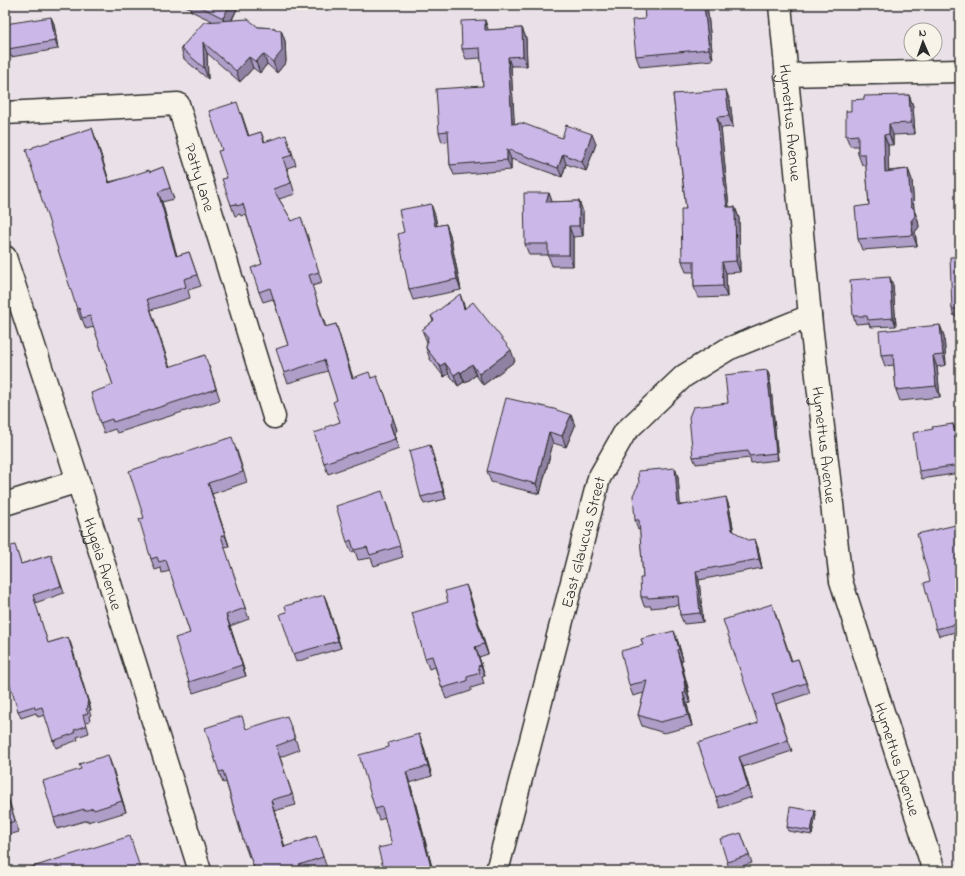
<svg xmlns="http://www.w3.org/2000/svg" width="965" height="876" font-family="'Indie Flower',sans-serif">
<rect width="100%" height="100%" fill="#eae1e8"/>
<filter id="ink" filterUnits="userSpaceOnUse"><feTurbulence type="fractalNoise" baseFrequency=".025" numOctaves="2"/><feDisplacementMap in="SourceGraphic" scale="8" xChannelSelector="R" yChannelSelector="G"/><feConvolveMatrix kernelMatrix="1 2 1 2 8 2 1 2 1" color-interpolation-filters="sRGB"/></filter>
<g filter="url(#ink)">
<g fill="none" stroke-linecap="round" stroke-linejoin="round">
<g stroke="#2b2b2b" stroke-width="25">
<g id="street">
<path d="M786,75L960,71"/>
<path id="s1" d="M5,113L178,104L274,417"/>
<path id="s2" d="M5,257L78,481L200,871"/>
<path d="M5,504L78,481"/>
<path id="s3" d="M497,871L599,478L625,432L684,376L728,349L810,316"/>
</g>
</g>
<g stroke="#2b2b2b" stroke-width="25">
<g id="secondary">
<path id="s4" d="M780,5L810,316L841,581L934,871"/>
</g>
</g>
<use href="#street" stroke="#f7f3e8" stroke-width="22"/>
<use href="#secondary" stroke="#f7f3e8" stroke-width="22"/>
</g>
<path fill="#af9ec8" stroke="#2b2b2b" d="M184,5H239L232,20L258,27L275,28L276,30H281L285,41L286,62L277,73L267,64L260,73L253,68L240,82L207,53L208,79L184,59L181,48L212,21L191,11L190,8Z
M644,5H707L713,60L640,67L636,56L645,19Z
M827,5H875V6L828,8Z
M51,17L54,24L58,49L11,57L8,49Z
M522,28L526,38L527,66H511L514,123L562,138L596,144L586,171L566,164L562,177L511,159V170L454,175L450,165L449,141L442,142L439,132L483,86L481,58L466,59L462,49L488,30Z
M673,94L730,101L733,127L721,128L729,207H735L739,218L740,272L726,273L727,297L698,298L694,287V272H686L682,261L686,209Z
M909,95L913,106L915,134L893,135V145H888V171L908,169L912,180L914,210L918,220L919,227L915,232L917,246L862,250L858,239L869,205L866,165H862L858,154V146H850L846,136L851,111L864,99Z
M241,112L249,136L261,132L265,142L290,146L296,165L287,168L295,194L279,199L292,221L305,228L322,283L312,286L326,327L336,324L353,378H371L382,391L384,392L397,430L394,434L399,449L328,474L324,463L326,429L340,422L337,400L328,371L288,383L284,373L288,345L273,299L263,302L259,292L262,264L246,214L241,216L240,214L235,216L231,205L227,178L222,150Z
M96,139L109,182L150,172L163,167L174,199L162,202L177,256L189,252L201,286L188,290L190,298L151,310L170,367L209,366L220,400L117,433L115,429L104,433L100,423L113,385L94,327L86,329L82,319L81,320L77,309Z
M549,193L552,202L579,201L583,212V236L573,237V266H552L548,255H529L525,244Z
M435,215L437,226L446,224L450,235L461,290L413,300L409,289L404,232Z
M960,257V316H954L952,309Z
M893,285L896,326L870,327L869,323L856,324L853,316Z
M464,305L465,308L515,361L483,385L476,375L465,383L464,382L458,386L449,374L444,377L430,359L426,348L427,342L422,330L433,321L431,316Z
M940,325L944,336L946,365L937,367L940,397L900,401L896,390L894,365L885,366L881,355Z
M767,370L770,378L778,460L751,463L750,458L696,464L693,457L728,403Z
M571,415L575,426L566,447L553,443L540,494L491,482L487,471Z
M953,424L956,431L960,458V473L922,479L919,471L933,429Z
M236,448L247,482L212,494L229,546L224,547L249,619L230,626L246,676L193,693L189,682L190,633L170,571L162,573L161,568L155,570L151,559L144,518Z
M432,452L446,499L424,504L421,497Z
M675,468L678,477L680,505L729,506L734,532L758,548L762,568L699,580L703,622L684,624L680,615L679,605L651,608V606H644L641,597L643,578L640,529L638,530L635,520Z
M386,502L403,557L374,566L371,558L358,560L355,551L351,552L347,542Z
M960,524V631L939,636L936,629Z
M17,552L21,564L51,555L64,593L35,603L48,643L68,637L91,710H89L91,715L89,716L90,721L86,722L89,733L77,737L78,740L56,748L45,715L38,717L36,713L21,718L18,711Z
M324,595L341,648L296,662L293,654L287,612Z
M470,595L488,654L479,657L485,676L482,677L484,684L471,688V691L446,699L435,667L429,669L425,658L448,602Z
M772,604L792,661L798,659L810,693L776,704L792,751L743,767L752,797L720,808L716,797L758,723Z
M674,631L678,642L683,660L681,661L689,692H688L690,703L687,704L692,726L664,733L642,726L638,715L644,693L633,696L629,685Z
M291,726L299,750L280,757L296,805L274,811L285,847L316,836L327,868L317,871H255L250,856L249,857L245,846L226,782L223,783L219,772L246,729Z
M419,734L423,745L432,776L410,783L433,871H384L383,868L392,845L385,818L379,820L375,809Z
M112,766L126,812L97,821V819L88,822V820L57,829L54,818Z
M5,788L19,832L5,836Z
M815,811L816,815L812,835L788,831L787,827Z
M741,833L752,863L730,870L727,862Z"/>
<path fill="#8f81a2" stroke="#2b2b2b" d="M230,5H239L227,29L223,18Z
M704,5H707L713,60L709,49Z
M51,17L54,24L58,49L55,41Z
M485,20L488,29L489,39L485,30Z
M522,28L526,38L527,66L523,56Z
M281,30L285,41L286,62L277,73L273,62Z
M203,42L207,53L208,79L204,68Z
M263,54L267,64L260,73L256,62Z
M249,57L253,68L240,82L236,71Z
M508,57L511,66L515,133L512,124Z
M726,90L730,101L733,127L729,116Z
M909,95L913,106L915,134L911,123Z
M717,117L721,128L730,218L727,207Z
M889,124L893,135V145L889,134Z
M92,128L96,139L113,193L109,183Z
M592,134L596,144L586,171L582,162Z
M884,135L888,145L889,182L885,172Z
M507,149L511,159V170L507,160Z
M563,154L566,164L562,177L558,168Z
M908,169L912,180L914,210L918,220L919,227L915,232L917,246L913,235Z
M158,192L162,202L180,267L176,256Z
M549,193L553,204L546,202Z
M579,201L583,212V236L579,226Z
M431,204L435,215L439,237L435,226Z
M735,207L739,218L740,272L736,261Z
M446,224L450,235L461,290L457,279Z
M569,226L573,237V266L569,255Z
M722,262L726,273L727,297L723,286Z
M890,277L893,285L896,326L893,318Z
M460,294L464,305L468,320L464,309Z
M336,324L339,334L356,389L352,378Z
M940,325L944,336L946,365L943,355Z
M511,350L515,361L483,385L479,374Z
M933,356L937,367L940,397L936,386Z
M445,363L449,374L444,377L440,366Z
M472,364L476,375L465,383L461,373Z
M767,370L770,378L778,460L776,453Z
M460,371L464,382L458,386L454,375Z
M384,392L397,430L394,434L399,449L390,424Z
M571,415L575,426L566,447L562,436Z
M953,424L956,431L960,458V466Z
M549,432L553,443L540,494L536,484Z
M430,445L432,452L446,499L443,491Z
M675,468L678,477L681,515L678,506Z
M208,483L212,494L229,546L225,535Z
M726,497L729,506L735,539L732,530Z
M755,539L758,548L762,568L759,559Z
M696,571L699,580L703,622L700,613Z
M466,585L470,595L488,654L484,644Z
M324,595L327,602L341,648L338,641Z
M226,615L230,626L246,676L242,665Z
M674,631L678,642L683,660L679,649Z
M68,637L71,644L91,710L88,702Z
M475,647L479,657L485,676L481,665Z
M677,650L681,661L689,692L685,681Z
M684,682L688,692L690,703L686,693Z
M683,693L687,704L692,726L688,715Z
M419,734L423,745L432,776L428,766Z
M108,755L112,766L126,812L122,801Z
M739,757L743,767L752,797L748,787Z
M406,772L410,783L433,871H432Z
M271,800L274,811L288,858L284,847Z
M815,811L816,815L812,835L811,831Z"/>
<path fill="#ccb8e8" stroke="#2b2b2b" d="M197,5H230L223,18Z
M644,5H704L709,49L636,56L632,20L645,19Z
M51,17L55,41L8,49L5,30V24Z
M248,19L258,27L275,28V30H281L282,51L273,62L263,54L256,62L249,57L236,71L203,42L204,68L181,48L204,22Z
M485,20V30L522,28L523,56L508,57L512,124L522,123L562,138L566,125L592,134L582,162L563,154L558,168L507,149V160L450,165L448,131L439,132L436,89L483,86L480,48L462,49L461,21Z
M726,90L729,116L717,117L727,207H735L736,261L722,262L723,286L694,287V261H682L681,209H686L673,94Z
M909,95L911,123L889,124V134L884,135L885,172L908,169L911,206L914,209L915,216L911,221L913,235L858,239L855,207L869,205L865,154H858V135L846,136V111H851V100L864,99V96Z
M237,102L248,136L261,132L264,142L286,135L292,155L283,158L291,183L273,189L292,221L301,217L319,272L309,275L325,327L336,324L352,378L369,372L371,378L377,376L382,391L384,392L393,419L390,424L395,439L324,463L314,433L326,429V427L340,422L333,402L337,400L324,360L284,373L276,349L288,345L270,288L259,292L251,268L262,264L243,204L237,206L236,204L231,205L222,179L227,178L218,151L222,150L209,111Z
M92,128L109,183L149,170L150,172L163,167L170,188L158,192L176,256L189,252L197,275L184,279L186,287L147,299L169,367L205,355L216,389L113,422L112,419L100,423L91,393L113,385L90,316L82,318L79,308L77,309L26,150L33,148V147Z
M524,193H549L546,202L579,201V226H569V255H548V244H525Z
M431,204L435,226L446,224L457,279L409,289L398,234L404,232L399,210Z
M950,257H960V309H952Z
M890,277L893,318L868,320L867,316H853L850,280Z
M460,294L464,309L473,302L511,350L479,374L472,364L461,373L460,371L454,375L445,363L440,366L426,348L428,337L422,330L434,320L431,316Z
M940,325L943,355L933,356L936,386L896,390L893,354L881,355L879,331Z
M767,370L776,453L749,456L748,451L693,457L689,417L693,407L728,403L725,375Z
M506,398L554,409L571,415L562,436L549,432L536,484L487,471Z
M953,424L960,465L919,471L913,433L933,429L932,427Z
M232,437L243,472L208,483L225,535L221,536L245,608L226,615L242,665L189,682L175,638L190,633L166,560L159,562L157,557L151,559L139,519L144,518L129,471Z
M430,445L443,491L421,497L409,451Z
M675,468L678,506L726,497L732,530L748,540L755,539L759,559L696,571L700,613L680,615L678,596L648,598V597H641L640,578H643L639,520H635L633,495L639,484L638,471Z
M382,491L400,546L370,555L367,547L354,550L351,540L347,542L336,506Z
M960,524V623L936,629L924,583L930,581L917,534Z
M15,545L21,564L51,555L61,586L33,595L48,643L68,637L88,702L87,703L88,708L86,709L88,713L83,715L86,726L74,730L75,733L53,741L42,707L35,709L34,706L18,711L5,669V548Z
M466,585L484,644L475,647L481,665L478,666L480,673L467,677V681L442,688L432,656L425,658L412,613L448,602L445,591Z
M324,595L338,641L293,654L280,614L287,612L285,606Z
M772,604L791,661L798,659L806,683L772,694L788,740L739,757L748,787L716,797L698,743L758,723L723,620Z
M674,631L679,649L677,650L685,681L684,682L686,693H683L688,715L660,722L638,715L647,681L629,685L621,651L643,645L641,639Z
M242,716L246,729L287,716L295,739L276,746L292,794L271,800L284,847L316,836L323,857L299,865L300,867L296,869L297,871H255L246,845L245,846L223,771L219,772L205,728Z
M419,734L428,766L406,772L432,871H393L391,866L383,868L378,848L392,845L382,807L375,809L359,755L389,747L388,743Z
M108,755L122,801L94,810L93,808L84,811V809L54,818L43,781L81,769L79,764Z
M5,789L15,821L5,824Z
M790,807L815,811L811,831L787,827Z
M741,833L749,855L727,862L720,839Z
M130,836L141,871H20Z"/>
</g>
<g text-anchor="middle" stroke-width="3" stroke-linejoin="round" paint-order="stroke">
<g font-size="16" fill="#2b2b2b" stroke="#f7f3e8">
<text dy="6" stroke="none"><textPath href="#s4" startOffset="118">Hymettus Avenue</textPath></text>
<text dy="6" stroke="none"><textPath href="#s1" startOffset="250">Patty Lane</textPath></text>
<text dy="6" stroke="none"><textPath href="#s4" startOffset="442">Hymettus Avenue</textPath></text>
<text dy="6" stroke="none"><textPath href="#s3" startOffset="340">East Glaucus Street</textPath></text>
<text dy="6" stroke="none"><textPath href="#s2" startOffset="322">Hygeia Avenue</textPath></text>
<text dy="6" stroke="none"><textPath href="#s4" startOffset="766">Hymettus Avenue</textPath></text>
</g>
</g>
<rect width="965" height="876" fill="none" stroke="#f7f3e8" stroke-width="20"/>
<rect x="10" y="10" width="945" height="856" fill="none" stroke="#2b2b2b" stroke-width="1.5" filter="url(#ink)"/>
<g transform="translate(923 42) rotate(358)"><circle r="19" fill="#f7f3e8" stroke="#a5a39c"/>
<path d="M0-3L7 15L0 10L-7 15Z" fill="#2b2b2b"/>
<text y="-6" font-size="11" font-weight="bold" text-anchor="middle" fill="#2b2b2b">N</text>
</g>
</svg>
